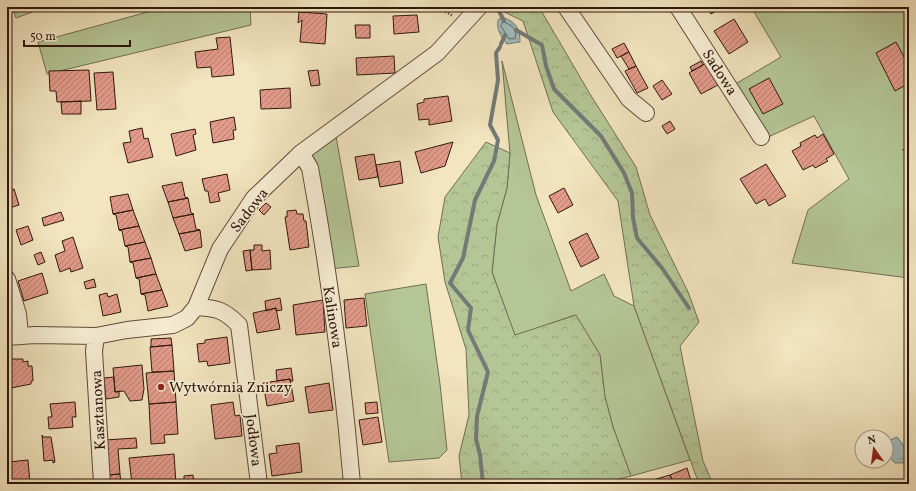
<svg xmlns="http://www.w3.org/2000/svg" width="916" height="491" font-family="Vollkorn,serif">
<defs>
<pattern id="forest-crowns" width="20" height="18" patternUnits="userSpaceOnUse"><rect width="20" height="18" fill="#b5c696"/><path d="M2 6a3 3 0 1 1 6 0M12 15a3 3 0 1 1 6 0" fill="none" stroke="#9ca980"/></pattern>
<pattern id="water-ripples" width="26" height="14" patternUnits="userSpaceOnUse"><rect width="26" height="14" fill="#a0bcbd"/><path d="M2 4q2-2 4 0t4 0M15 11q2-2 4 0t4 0" fill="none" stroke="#8aa1a1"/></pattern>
<pattern id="building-hatch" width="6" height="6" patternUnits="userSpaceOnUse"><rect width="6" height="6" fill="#e39b8b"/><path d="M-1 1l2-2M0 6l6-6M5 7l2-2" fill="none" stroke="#b87d70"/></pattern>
</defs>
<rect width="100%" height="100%" fill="#f2e5bf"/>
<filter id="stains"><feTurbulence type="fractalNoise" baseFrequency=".005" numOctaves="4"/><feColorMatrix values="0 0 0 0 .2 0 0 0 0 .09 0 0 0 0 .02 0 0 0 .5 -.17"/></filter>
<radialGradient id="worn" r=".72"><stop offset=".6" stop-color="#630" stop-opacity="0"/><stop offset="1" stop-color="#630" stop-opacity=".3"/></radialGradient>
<path fill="#b5c696" stroke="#726e52" d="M166,7H250L251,25L47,74L38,42Z
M751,7H909V146L902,150L909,151V278L792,263L808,210L849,179L814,116L766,138L732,86L781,57Z
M502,61L536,195L571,291L604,274L614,296L634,306L690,460L631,476L613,427L605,397L600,355L575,315L515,336L492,272L497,224L507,188L510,153Z
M336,136L359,266L329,269L311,156Z
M426,284L440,384L447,450L439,458L389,462L365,294Z"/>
<path fill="url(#forest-crowns)" stroke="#726e52" d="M12,7H46L16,18Z
M494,7H539L590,94L636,167L650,215L688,292L699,322L680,346L703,461L713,484H699L634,306L618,201L553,112L523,21Z
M486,142L510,153L507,188L497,224L492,272L515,335L576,315L600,355L605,397L613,427L631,476L598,484H462L459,456L469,415L466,349L445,282L438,237L445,197Z"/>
<path fill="url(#water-ripples)" stroke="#737a77" d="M502,17C516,22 520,28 520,42L507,44C501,37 496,29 498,20Z
M897,437L909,452L908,463H895L886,454V442Z"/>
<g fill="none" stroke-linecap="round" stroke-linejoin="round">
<path stroke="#686a65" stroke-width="1" d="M503,22C511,24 518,30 515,38L509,39L501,26Z"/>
<path stroke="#737a77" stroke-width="4" d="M497,7L504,21
M516,30L542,45L546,66L554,89L601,136L624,173L632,193L633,218L637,238L662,268L689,308
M501,44L505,35
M483,484L480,455L476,439L477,416L488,372L468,330L471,308L450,283L463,258L475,200L494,161L498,140L490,125L498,80L496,53L500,47"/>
</g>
<path fill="url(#building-hatch)" stroke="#30170d" d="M707,7H723L711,14Z
M299,12L327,14L325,44L300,42L302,20L298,23Z
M417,15L419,32L394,34L393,16Z
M734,19L748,42L729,54L714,31Z
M355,25H370V38H356Z
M230,37L234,75L212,77L211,67L197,68L195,52L218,49L216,38Z
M896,42L909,66V83L895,91L876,53Z
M624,43L629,52L617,58L612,49Z
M629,52L636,66L629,69L621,56Z
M394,56L395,73L357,75L356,58Z
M701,61L703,65L692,71L690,67Z
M706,63L718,85L701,94L689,73Z
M636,66L648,88L637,93L625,71Z
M89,70L91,101L57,102L56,91H50L49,71Z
M318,70L320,85L311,86L308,71Z
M113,72L116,109L97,110L94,73Z
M769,78L783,104L763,114L749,89Z
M662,80L672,94L662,100L653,86Z
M290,88L291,108L261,109L260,90Z
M448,96L452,121L429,125V119L419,120L417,104L424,102V99Z
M81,101V114H62L61,102Z
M234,117L236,130H233L234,139L213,143L210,122Z
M670,121L675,129L667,134L662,126Z
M142,128L144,139L148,138L153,157L128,163L123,143L131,142L129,131Z
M195,129L196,134L193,135L196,150L176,156L171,134Z
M823,134L834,154L826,159L828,161L815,168L813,165L803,170L792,151L801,146L800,143L815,135L817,138Z
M453,142L445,166L421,173L415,152Z
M374,154L378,177L359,180L355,157Z
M400,161L403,183L380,187L376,165Z
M766,164L786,196L769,206L765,199L756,204L740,179Z
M227,174L230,190L218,193L220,201L210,203L208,191H205L202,179Z
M182,182L185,197L188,198L168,202L162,186Z
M564,188L573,205L558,213L549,196Z
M14,189L19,205L9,208L10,212L7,213V192Z
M128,194L133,210L113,214L110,197Z
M188,198L191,213L194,214L173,218L168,202Z
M266,203L271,207L264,215L259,210Z
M133,210L139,226L119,230L116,215L113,214Z
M296,210L297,214H303L304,221H306L309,247L290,250L285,217H287V211Z
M61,212L64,220L44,226L42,218Z
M193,214L196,229L200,230L179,234L173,218Z
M28,226L33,240L21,245L16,230Z
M139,226L145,242L125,246L122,231L119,230Z
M200,230L202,247L185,251L179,234Z
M587,233L599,258L581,267L569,242Z
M73,237L83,268L71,272L70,268L60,272L55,255L65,251L62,241Z
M145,242L151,258L130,262L128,247L125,246Z
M254,245H262V251L270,250L271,269L252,270L250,250H254Z
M250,250L252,270L246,271L243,251Z
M41,252L45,262L38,265L34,255Z
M151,258L156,274L136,278L133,263L130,262Z
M42,273L48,293L24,301L18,281Z
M156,274L162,290L141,294L139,279L136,278Z
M94,279L96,287L86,289L84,282Z
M162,290L168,306L148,311L145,295L141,294Z
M107,293L108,297L117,294L121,312L103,316L99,295Z
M280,298L282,310L276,311V308L266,311L265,301Z
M364,298L367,326L346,328L344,300Z
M323,300L325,332L296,335L293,305Z
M276,308L280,329L257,333L253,313Z
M227,337L230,363L208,366L207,361L199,362L197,344L205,343V340Z
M171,338L172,345L151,347V339Z
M172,345L174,371L152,372L150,347Z
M10,359H23V362L28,361V366H32L33,381H31V384L11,388V382H7V366H10Z
M142,365L144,389L142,400L130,401L124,391L115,392L113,368Z
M291,368L293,381H290V379L277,381L276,370Z
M174,371L176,402L149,404L146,373Z
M114,377L115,392L119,391V397L106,399L104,378Z
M290,379L294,401L267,406L263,383Z
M329,383L333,410L309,413L305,387Z
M75,402L76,417H72L73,427L49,429L48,417H52L50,404Z
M176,402L178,434L164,435L165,443L151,444L149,404Z
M233,402L235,416L240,415L242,436L215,439L211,405Z
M377,402L378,413L366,414L365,403Z
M378,417L382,442L363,445L359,420Z
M42,435L43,437H51L55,462L53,463V460L44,461Z
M136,438L137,448L118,449L120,474L108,475L105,440Z
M299,443L302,472L272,476L269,454L277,453L276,446Z
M174,454L176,484H132L129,458Z
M28,460L30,484H11L9,462Z
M687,468L692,484H674L670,475Z
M120,474L121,484H109L108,475Z
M193,475L194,484H184V476Z
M670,475L674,484H655L653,480Z"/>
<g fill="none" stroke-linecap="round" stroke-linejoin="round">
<g stroke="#604a3a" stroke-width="18">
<path id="minor" d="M566,7L629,99L646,113
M678,7L761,137
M301,153L310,168C329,272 343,378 352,484
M7,279L18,314L20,335
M196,307C217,308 224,310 239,325L259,484
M96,336L94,351L102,484
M7,337L35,335L96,336L127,330L173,325L187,318L196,307L220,249L254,198L301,153L437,53L479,7"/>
</g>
<path stroke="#30170d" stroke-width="2.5" stroke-dasharray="1 2" stroke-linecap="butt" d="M438,7L453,16"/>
<use href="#minor" stroke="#f7eed5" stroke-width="16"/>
</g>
<circle fill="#8f2418" stroke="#f7eed5" stroke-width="1.5" cx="161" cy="387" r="4"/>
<g text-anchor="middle" stroke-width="3.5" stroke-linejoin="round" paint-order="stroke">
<g font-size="15" fill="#30170d" stroke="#f7eed5">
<text transform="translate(720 72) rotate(57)" y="5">Sadowa</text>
<text transform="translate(249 210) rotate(-52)" y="5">Sadowa</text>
<text transform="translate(333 317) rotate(81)" y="5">Kalinowa</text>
<text transform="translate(98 410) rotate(-93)" y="5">Kasztanowa</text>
<text transform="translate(254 440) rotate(83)" y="5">Jodłowa</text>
</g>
<g font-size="15" fill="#30170d" stroke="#f7eed5" text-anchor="start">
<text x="169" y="392">Wytwórnia Zniczy</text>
</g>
</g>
<rect width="916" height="491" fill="none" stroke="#f2e5bf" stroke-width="24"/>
<rect x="8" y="8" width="900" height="475" fill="none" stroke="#30170d" stroke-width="2"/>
<rect x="12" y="12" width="892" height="467" fill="none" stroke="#30170d"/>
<g transform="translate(874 449) rotate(346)"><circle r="19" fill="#f7eed5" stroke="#a79885"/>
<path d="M0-3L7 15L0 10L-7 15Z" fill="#8f2418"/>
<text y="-6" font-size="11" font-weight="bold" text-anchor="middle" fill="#30170d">N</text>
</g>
<path d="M24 40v6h106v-6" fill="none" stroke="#30170d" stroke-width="2"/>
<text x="30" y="40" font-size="12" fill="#30170d" stroke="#f7eed5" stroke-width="3" paint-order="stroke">50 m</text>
<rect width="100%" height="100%" filter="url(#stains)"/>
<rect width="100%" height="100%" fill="url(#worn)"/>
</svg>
